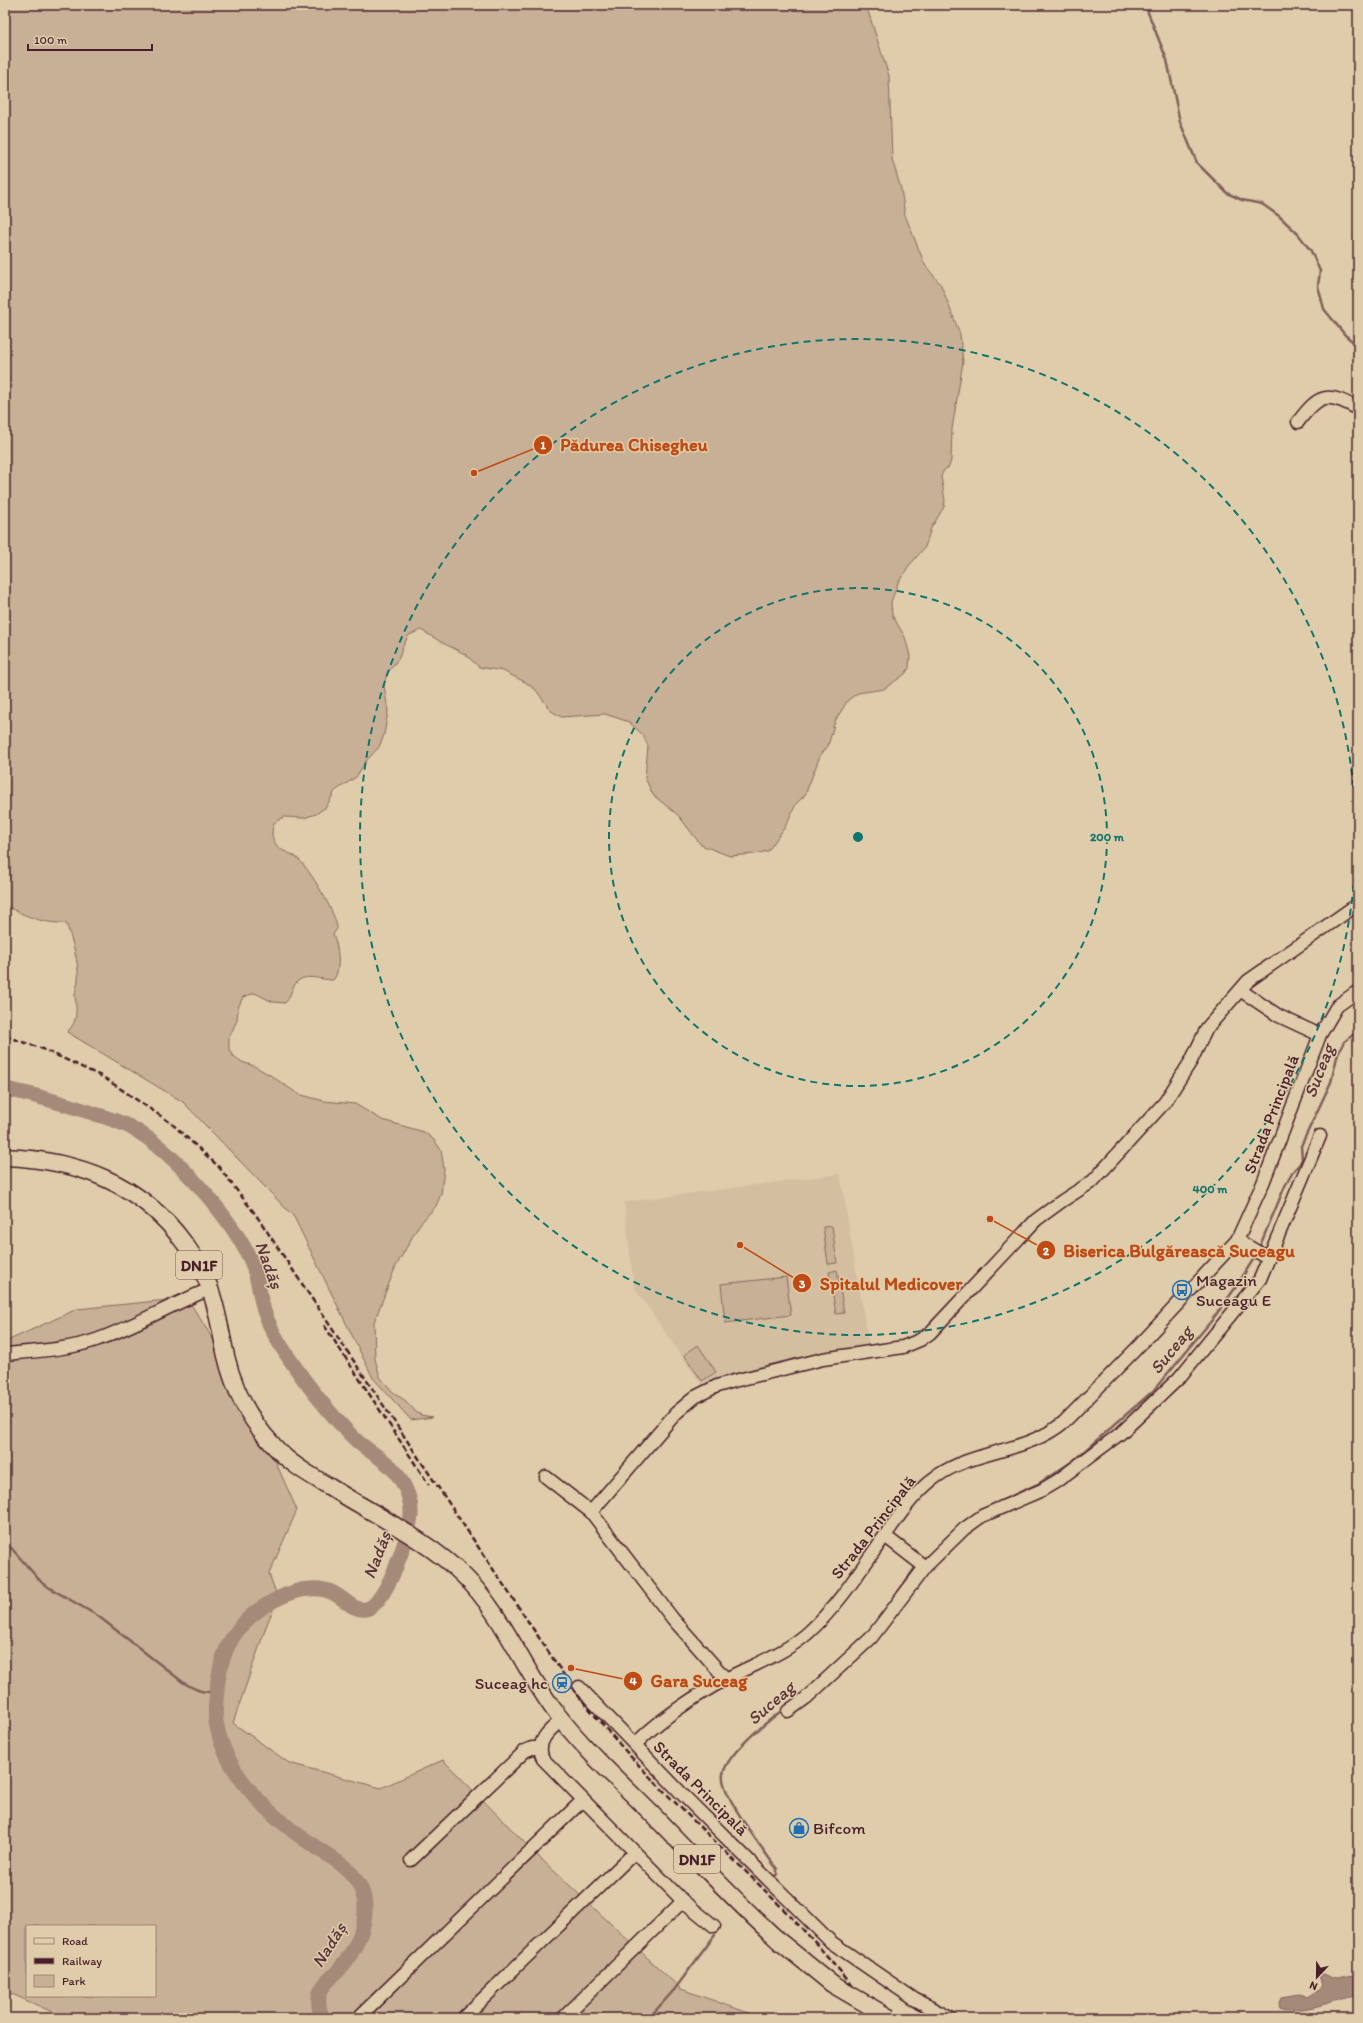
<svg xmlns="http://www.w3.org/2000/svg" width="1363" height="2023" font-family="Itim,sans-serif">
<rect width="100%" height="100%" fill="#dfccaa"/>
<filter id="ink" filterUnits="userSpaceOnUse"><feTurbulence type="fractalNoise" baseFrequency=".025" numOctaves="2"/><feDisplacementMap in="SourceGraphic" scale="8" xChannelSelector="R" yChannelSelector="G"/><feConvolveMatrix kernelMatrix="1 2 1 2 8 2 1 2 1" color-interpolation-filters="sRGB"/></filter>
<g filter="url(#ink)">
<path fill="#d3bea0" d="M840,1174L870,1352L706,1391L634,1287L624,1202Z"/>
<path fill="#c7b095" stroke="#886860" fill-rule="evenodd" d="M5,5H866L889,76L892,159L901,189L905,215L925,265L941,285L953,316L960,334L963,362L952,429L951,460L949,467L944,470L941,476L945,501L944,507L931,528L925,547L908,567L898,583L891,602L892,615L905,637L910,656L909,668L905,674L884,689L858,693L848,700L835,721L828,746L820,756L805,795L796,804L785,827L768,851L755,854L730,856L701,845L678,815L653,795L645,778L648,746L643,735L629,722L605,714L561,717L550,710L536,690L525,682L503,671L479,667L465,654L443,643L421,630L409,635L403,646L399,658L387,673L384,685L388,711L384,735L379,747L366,761L356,777L335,791L326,807L316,814L304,818L284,817L274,823C272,829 271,835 274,841C279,852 288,851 296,857C308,866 338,916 337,929L333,934C338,946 342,970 333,980C319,980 302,971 294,986C290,993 290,998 285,1003L273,1002L255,993L243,997L238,1008L237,1020L229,1038V1049L232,1055L242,1062L254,1066L270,1075L298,1094L324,1101L355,1104L382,1120L424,1132L434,1140L441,1150L444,1169L441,1194L436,1206L419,1225L395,1268L374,1322L375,1359L380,1377L392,1391L407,1402L416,1412L421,1415L433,1417L411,1420L373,1378L294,1217L183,1102L67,1032C79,1021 76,1009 75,995C75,990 78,985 78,980C80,966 71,936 66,923C44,924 24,916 5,905Z
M832,1226L837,1263L828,1264L823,1227Z
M837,1270L844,1313L836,1314L829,1272Z
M786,1277L791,1315L725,1323L721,1284Z
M187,1298L240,1382L297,1510L269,1574L278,1598L267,1624L233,1723L289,1763L381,1788L443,1760L540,1858L681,1989L763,2018H66L5,1991V1342L77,1309ZM27,1926H155V1996H27Z
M698,1345L716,1372L702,1381L684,1355Z"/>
<path fill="#a68a79" stroke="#815f5a" d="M1322,1974L1334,1980L1353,1976L1358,1982V1993C1348,2001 1291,2016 1280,2009L1279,2003L1281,1998L1297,1995L1305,1997C1309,1994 1322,1988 1323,1985L1320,1977Z"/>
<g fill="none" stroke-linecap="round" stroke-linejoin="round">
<path stroke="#815f5a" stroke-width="2.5" d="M1145,5L1167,60L1180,122L1197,163L1227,193L1242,200L1262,204L1279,216L1298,234L1311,251L1320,271L1318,286L1324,309L1345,335L1358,346
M1259,1248L1285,1186L1294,1170L1299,1165L1302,1159L1301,1146L1331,1082L1338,1053L1344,1042L1358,1031
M999,1502L1038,1484L1073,1461L1153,1391L1212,1320L1236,1287L1256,1255
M5,1541L43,1584L98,1616L184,1683C196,1690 204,1694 217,1691
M922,1560L934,1551
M898,1592L917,1565
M775,1876L777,1874V1869C765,1852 719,1793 723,1774C728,1752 767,1722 785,1708
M649,2018L674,1990L715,1935"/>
<path stroke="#a68a79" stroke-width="15" d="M5,1089C29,1093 53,1101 77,1108C94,1114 112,1118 128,1126C169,1146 231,1217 250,1259C258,1275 259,1293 264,1311C272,1335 290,1360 305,1381C321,1402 338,1423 358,1442C371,1453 390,1462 399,1477C406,1487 412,1502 411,1515C410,1533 386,1606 366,1609C351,1612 342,1593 325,1590C293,1583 250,1610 233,1637C225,1649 220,1666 218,1681C217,1694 214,1708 216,1721C224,1775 271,1817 314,1846C333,1859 353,1868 362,1891C372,1918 356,1951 338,1971C331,1978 324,1983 320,1992C317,2001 319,2010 323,2018"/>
<g stroke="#4a1f2b" stroke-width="15">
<path id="minor" d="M1298,422C1319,394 1327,391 1358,409
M1240,990L1279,1016L1320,1035
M1237,1240L1268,1258
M5,1354C35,1351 67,1350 96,1340C135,1326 172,1304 210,1289
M546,1477L591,1512L673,1619L726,1679
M591,1512L676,1413L695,1397L717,1386L734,1381L823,1359L903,1347L920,1340L930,1333L1036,1220L1062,1201L1093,1181L1165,1102L1191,1061L1207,1028L1248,981L1358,904
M885,1536L925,1567
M579,1687L635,1745
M788,1711L806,1698L871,1638L925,1567L964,1529L982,1516L1042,1490L1057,1481L1121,1433L1179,1378L1260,1279L1320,1136
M562,1720C549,1730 535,1742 543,1759L683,1901L714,1926
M411,1860L525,1751L532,1748H540
M361,2015L583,1800
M463,2018L635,1852
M563,2018L683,1901
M950,2018L914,1999L831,1942L682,1794L635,1745C654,1723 701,1692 728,1678C755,1664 786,1653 809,1632C841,1603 864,1564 889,1530C903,1510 917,1490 937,1476C976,1449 1027,1453 1064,1422L1135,1350L1237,1240L1263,1183L1320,1035L1337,1006L1358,991"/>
</g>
<g stroke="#4a1f2b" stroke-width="19">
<path id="major" d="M5,1157C78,1160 141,1183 185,1244C195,1258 205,1273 210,1289C218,1311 221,1334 226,1356C234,1390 250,1421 274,1446C290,1464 310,1475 330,1487C372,1513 430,1542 464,1576C504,1615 523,1670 557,1714C585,1750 620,1782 652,1814C694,1857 735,1901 779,1941"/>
</g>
<use href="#minor" stroke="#dfccaa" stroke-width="12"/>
<use href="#major" stroke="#dfccaa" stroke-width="16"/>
<path stroke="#4a1f2b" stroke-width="2.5" stroke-dasharray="6 3" stroke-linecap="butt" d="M5,1036L43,1049L103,1077L171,1123L218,1166L256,1215L576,1693C595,1715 613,1738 633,1759C714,1846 807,1921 877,2018
M324,1325L429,1485"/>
<g stroke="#4a1f2b" stroke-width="19" stroke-linecap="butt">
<path id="major-bridge" d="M779,1941L832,1984L890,2018"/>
</g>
<use href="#major-bridge" stroke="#dfccaa" stroke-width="16"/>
</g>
</g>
<g fill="none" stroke="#0f766e" stroke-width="2" stroke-dasharray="7 5">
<circle cx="858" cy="837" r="249"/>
<circle cx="858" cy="837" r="498"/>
</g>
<defs>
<g id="bus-ring" transform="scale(1)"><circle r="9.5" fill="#dfccaa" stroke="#1f6fb2" stroke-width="1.5"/><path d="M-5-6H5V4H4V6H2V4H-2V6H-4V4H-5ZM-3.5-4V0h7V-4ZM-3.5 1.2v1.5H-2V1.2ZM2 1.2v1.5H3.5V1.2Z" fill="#1f6fb2"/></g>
<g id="station-ring" transform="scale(1)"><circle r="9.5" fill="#dfccaa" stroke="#1f6fb2" stroke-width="1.5"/><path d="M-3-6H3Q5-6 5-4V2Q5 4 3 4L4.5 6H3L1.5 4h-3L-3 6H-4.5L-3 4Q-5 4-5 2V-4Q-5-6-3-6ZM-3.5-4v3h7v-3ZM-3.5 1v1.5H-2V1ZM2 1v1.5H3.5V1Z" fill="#1f6fb2"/></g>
<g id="shop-ring" transform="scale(1)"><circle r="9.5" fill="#dfccaa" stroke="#1f6fb2" stroke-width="1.5"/><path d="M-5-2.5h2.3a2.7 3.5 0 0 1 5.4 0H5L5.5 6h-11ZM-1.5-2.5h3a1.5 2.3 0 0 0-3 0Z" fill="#1f6fb2"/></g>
</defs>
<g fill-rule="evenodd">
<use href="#bus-ring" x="1182" y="1290"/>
<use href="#station-ring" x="562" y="1683"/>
<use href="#shop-ring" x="799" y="1828"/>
</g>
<g text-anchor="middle" stroke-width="3" stroke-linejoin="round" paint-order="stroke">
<g fill="#dfccaa" stroke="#775351" stroke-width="1">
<rect x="176" y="1251" width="46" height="28" rx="3"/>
<rect x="674" y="1845" width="46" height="28" rx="3"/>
</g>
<g font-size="16" font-weight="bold" fill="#4a1f2b">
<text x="199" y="1271">DN1F</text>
<text x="697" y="1865">DN1F</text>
</g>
<g font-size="17" fill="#4a1f2b" stroke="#dfccaa">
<text transform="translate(1271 1114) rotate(-69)" y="6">Strada Principală</text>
<text transform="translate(873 1527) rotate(-52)" y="6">Strada Principală</text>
<text transform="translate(701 1788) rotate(45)" y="6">Strada Principală</text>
</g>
<g font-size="17" fill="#4a1f2b" stroke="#dfccaa" text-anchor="start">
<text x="1196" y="1286">Magazin<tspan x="1196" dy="20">Suceagu E</tspan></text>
<text x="548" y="1689" text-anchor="end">Suceag hc</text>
<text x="813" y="1834">Bifcom</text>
</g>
<g font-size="18" font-style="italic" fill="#5c343b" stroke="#dfccaa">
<text transform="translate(1319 1071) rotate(-69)" y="6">Suceag</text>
<text transform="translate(269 1265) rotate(70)" y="6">Nadăș</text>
<text transform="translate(1171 1350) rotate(-51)" y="6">Suceag</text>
<text transform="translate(377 1555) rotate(-69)" y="6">Nadăș</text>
<text transform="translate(771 1703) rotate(-41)" y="6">Suceag</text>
<text transform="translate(329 1945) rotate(-58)" y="6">Nadăș</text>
</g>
</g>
<circle cx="858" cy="837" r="6" fill="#0f766e" stroke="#dfccaa" stroke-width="2"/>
<g font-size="12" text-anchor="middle" font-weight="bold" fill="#0f766e" stroke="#dfccaa" stroke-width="3" stroke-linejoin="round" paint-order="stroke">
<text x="1107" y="841">200 m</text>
<text x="1210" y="1193">400 m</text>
</g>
<path fill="none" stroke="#c04a14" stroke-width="1.5" d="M474 473L543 445M990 1219L1046 1250M740 1245L802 1283M571 1668L633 1681"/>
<g fill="#c04a14" stroke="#dfccaa" stroke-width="1.5">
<circle cx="474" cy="473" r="4"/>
<circle cx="990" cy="1219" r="4"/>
<circle cx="740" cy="1245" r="4"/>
<circle cx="571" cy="1668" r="4"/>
<circle cx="543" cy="445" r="10"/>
<circle cx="1046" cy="1250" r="10"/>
<circle cx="802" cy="1283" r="10"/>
<circle cx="633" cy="1681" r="10"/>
</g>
<g font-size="12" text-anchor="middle" font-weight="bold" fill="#fff">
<text x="543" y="449">1</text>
<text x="1046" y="1255">2</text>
<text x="802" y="1288">3</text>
<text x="633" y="1685">4</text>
</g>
<g font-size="18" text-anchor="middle" font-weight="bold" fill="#c04a14" stroke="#dfccaa" stroke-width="3" stroke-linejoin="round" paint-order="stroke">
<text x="634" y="451">Pădurea Chisegheu</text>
<text x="1179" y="1257">Biserica Bulgărească Suceagu</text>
<text x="891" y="1290">Spitalul Medicover</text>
<text x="699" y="1687">Gara Suceag</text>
</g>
<rect width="1363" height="2023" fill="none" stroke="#dfccaa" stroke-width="20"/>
<rect x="10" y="10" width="1343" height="2003" fill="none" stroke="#4a1f2b" stroke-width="1.5" filter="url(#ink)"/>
<rect x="26" y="1925" width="130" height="72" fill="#dfccaa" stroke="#a38777"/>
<rect x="34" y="1938" width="20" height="6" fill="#dfccaa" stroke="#a38777"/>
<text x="62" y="1945" font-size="12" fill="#4a1f2b">Road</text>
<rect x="34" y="1958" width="20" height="6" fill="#4a1f2b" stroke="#a38777"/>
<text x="62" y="1965" font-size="12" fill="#4a1f2b">Railway</text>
<rect x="34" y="1975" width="20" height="12" fill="#c7b095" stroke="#a38777"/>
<text x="62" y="1985" font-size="12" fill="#4a1f2b">Park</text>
<g transform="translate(1317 1977) rotate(202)" stroke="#dfccaa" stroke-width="3" paint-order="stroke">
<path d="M0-3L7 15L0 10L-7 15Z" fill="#4a1f2b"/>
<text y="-6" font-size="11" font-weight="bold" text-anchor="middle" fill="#4a1f2b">N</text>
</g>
<path d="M28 44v6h124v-6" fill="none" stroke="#4a1f2b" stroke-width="2"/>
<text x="34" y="44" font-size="12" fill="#4a1f2b" stroke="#dfccaa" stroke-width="3" paint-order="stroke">100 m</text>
</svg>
